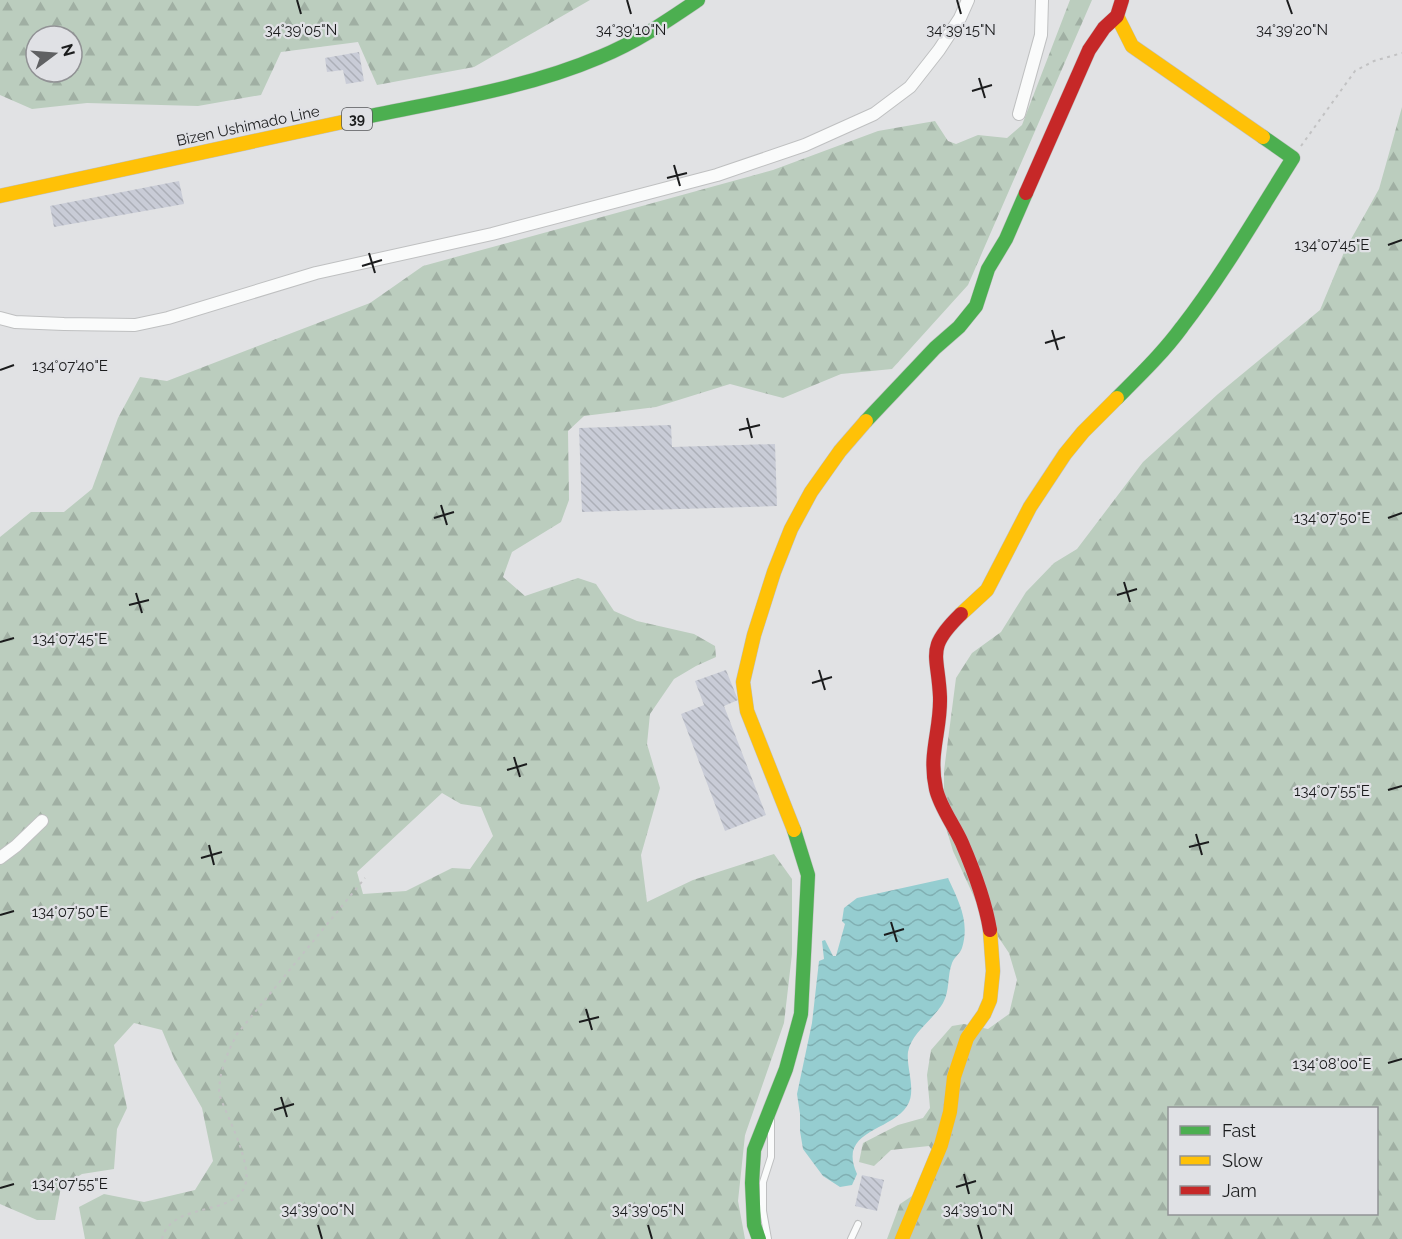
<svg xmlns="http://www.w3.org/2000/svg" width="1402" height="1239" font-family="Raleway,sans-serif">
<defs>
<pattern id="forest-firs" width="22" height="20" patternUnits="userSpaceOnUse" patternTransform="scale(1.5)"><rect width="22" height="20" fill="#bbcdbe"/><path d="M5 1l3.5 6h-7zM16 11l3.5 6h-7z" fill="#a0afa3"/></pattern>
<pattern id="water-waves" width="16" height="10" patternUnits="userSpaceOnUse" patternTransform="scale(1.5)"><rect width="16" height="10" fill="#95cdd0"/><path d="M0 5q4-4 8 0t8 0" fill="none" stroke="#80afb2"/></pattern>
<pattern id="building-back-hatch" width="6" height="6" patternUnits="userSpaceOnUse" patternTransform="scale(1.5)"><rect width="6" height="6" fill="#c9ccd7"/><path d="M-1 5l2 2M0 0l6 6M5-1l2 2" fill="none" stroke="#acafb8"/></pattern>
</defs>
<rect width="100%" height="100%" fill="#e1e2e4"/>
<path fill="url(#forest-firs)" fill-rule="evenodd" d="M0,0H590L474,67L377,85L358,42L281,52L261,95L198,106L87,103L32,109L0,95ZM36,36H72V72H36Z
M1070,0H1092L968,285L892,369L841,374L783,398L730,384L656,407L584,416L568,431L569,500L561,522L512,552L503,577L525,596L578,578L596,584L614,611L637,621L694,634L715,646L716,657L696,666L674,679L650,714L647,744L660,788L641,855L647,902L693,880L774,854L792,879V954L784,1023L745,1135L738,1201L745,1239H85L79,1207L104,1194L144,1202L195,1190L213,1161L202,1108L175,1061L162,1030L134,1023L114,1045L127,1108L117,1129L114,1169L82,1174L61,1187L55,1220H37L0,1204V537L31,512H64L92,489L118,418L140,377L167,381L370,303L423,266L773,170L878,131L935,121L948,141L956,144L978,135L1007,138L1022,125ZM442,793L461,804L481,807L493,836L470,869L452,868L406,891L363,894L357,872Z
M1402,107V1239H887L900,1204L930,1184L940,1161L929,1146L891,1150L874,1166L859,1162L863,1143L898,1125L923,1118L930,1108L927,1075L931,1050L952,1026L964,1024L988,1029L1009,1014L1017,980L1009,953L980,910L953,851L944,821V771L956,678L972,653L1001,632L1026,592L1054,563L1077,549L1143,462L1218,394L1320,310L1345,250L1379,189ZM1170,1108H1376V1214H1170Z"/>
<path fill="url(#water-waves)" d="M948,878C959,902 970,922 962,948C960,954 954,957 952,963C947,976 950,991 943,1003C934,1019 911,1033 908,1052C906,1068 917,1091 907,1106C890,1132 837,1130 857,1174L852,1185L840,1187L823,1176L803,1149L800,1131V1114L797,1094L812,1023L819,961L824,959L822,941L825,940L833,956H836L845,924L842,921L844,908L857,898Z"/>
<path fill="url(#building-back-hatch)" d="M359,52L364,81L346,84L343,70L327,72L325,58Z
M179,181L184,204L54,227L50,206Z
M671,425L672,447L775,444L777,506L582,512L579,428Z
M726,670L738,700L724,706L766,815L725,831L681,714L704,705L695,681Z
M862,1175L884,1180L877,1211L855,1206Z"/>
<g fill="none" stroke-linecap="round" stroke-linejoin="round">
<g stroke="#bfc0c1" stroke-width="8">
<path id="lane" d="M768,1239L763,1211V1182L771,1157V1120
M851,1239L858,1224"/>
</g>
<g stroke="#bfc0c1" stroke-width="14">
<path id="street" d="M1019,114L1041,35L1042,0
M0,318L15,322L64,324L135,325L168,318L316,273L492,234L717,175L805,145L874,114L910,87L939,50L960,18L968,0
M0,858L16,846L42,821"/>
</g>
<g stroke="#bfc0c1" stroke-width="15">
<path id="fast" d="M352,120C434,102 523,90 600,57C635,43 667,21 698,0
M1117,398C1139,376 1163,353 1182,327C1223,274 1257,215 1293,158L1263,137
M866,421L935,348L959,327L976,306L988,269L1006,239L1026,193
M759,1239L754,1225L752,1183L754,1150L786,1069L801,1014L808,875L794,830"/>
</g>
<g stroke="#bfc0c1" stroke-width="15">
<path id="slow" d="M1117,16L1132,46L1263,137
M0,196L352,120
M961,614L987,590L1030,507L1065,454L1083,432L1117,398
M794,830L747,711L743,682L754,635L774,572L791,529L811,492L840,451L866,421
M902,1239L941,1145L950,1112L954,1077L967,1038L984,1014L990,1000L993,971L990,930"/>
</g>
<g stroke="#bfc0c1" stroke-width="15">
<path id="jam" d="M1026,193L1089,50L1104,28L1117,16L1122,0
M961,614C925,649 938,653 940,697C941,731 928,753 936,789C940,807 954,825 962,843C974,871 985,900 990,930"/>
</g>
<path stroke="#c2c2c3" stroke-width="2" stroke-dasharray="3 4.5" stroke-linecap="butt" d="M1301,146L1355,71L1374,61L1402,53
M162,1239C172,1196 254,1222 246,1169C242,1144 228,1118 219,1094C219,1071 227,1054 237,1034L365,878"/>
<use href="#lane" stroke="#fafbfb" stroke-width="6"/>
<use href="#street" stroke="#fafbfb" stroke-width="12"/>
<use href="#fast" stroke="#4caf50" stroke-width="14"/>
<use href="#slow" stroke="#ffc107" stroke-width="14"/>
<use href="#jam" stroke="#c62828" stroke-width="14"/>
</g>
<path fill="none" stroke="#1b1c1d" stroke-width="2" d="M297,0L301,14M627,0L631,14M957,0L961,14M1287,0L1292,14M979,78L985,98M972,91L992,85M674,165L680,186M667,178L687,173M1388,245L1402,240M369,253L375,273M362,266L382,260M1052,330L1058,350M1045,343L1065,337M0,370L14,365M747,418L752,438M739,430L760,425M441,505L447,525M434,518L454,512M1388,518L1402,513M1124,582L1130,602M136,593L142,613M1117,595L1137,589M129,605L149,600M0,642L14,638M819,670L825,690M812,683L832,677M514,757L520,777M507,770L527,764M1388,790L1402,786M1196,834L1202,855M209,845L214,865M1189,847L1209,842M201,858L222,852M0,915L14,911M891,922L897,942M884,935L904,929M586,1009L592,1030M579,1022L599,1017M1388,1063L1402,1059M281,1097L287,1117M274,1110L294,1104M964,1174L969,1194M956,1187L976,1181M0,1188L14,1184M318,1225L322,1239M648,1225L652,1239M978,1225L982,1239"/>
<g text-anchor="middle" stroke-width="4.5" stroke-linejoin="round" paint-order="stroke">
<rect fill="#e0e1e5" stroke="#565759" stroke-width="1.5" x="342" y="108" width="30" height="22" rx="4.5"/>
<g font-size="14" font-weight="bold" fill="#1b1c1d">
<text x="357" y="124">39</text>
</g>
<g font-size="15" fill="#1b1c1d" stroke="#e0e1e5">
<text transform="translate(248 126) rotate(-12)" y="5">Bizen Ushimado Line</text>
</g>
</g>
<g font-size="15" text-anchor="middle" fill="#1b1c1d" stroke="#e0e1e5" stroke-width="4.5" stroke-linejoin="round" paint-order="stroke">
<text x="301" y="35">34°39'05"N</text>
<text x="631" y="35">34°39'10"N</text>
<text x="961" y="35">34°39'15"N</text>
<text x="1292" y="35">34°39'20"N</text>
<text x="1332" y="250">134°07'45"E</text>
<text x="70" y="371">134°07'40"E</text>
<text x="1332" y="523">134°07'50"E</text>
<text x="70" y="644">134°07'45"E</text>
<text x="1332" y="796">134°07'55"E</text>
<text x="70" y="917">134°07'50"E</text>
<text x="1332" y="1069">134°08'00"E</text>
<text x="70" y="1189">134°07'55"E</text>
<text x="318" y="1215">34°39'00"N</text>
<text x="648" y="1215">34°39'05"N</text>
<text x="978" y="1215">34°39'10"N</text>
</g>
<rect x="1168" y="1107" width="210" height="108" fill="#e0e1e5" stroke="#919295" stroke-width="1.5"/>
<rect x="1180" y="1126" width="30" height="9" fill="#4caf50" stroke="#919295" stroke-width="1.5"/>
<text x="1222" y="1137" font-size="18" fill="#1b1c1d">Fast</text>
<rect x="1180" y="1156" width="30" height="9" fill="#ffc107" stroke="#919295" stroke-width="1.5"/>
<text x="1222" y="1167" font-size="18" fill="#1b1c1d">Slow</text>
<rect x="1180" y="1186" width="30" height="9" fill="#c62828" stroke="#919295" stroke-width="1.5"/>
<text x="1222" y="1197" font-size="18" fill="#1b1c1d">Jam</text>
<g transform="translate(54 54) rotate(74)"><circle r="28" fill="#e0e1e5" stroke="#919295" stroke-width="1.5"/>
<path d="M0-4.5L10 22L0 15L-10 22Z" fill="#606163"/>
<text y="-9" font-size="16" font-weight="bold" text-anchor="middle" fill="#1b1c1d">N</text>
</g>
</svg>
